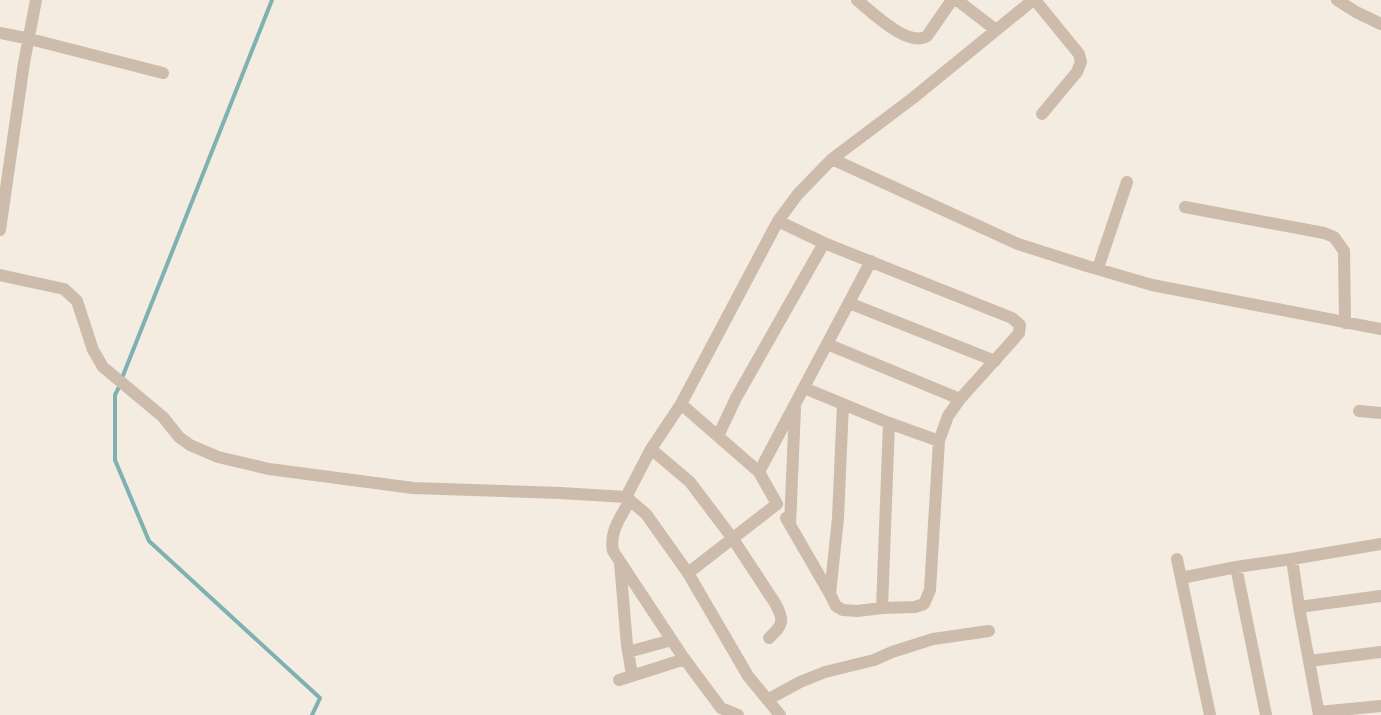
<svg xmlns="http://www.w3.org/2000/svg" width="1381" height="715" font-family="'Public Sans',sans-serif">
<rect width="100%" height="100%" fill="#f4ebe1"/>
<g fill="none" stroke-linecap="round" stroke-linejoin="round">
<path stroke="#7fb0b2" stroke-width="4" d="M122,378L272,0
M120,385L115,395V460L149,541L320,698L312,715"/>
<path stroke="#cdbbac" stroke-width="12" d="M857,0C872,12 908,48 927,36L952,0
M957,0L996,30
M1035,0L1079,54L1081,62L1077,72L1042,114
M1337,0L1356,12L1381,24
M0,33L30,39L163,73
M832,159L1018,244L1087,266L1152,285L1381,329
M1185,207L1324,233L1334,237L1344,251L1345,323
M778,221L798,194L832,159L913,98L1033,0
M0,230L24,63L36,0
M1098,268L1127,182
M0,275L64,289L77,301L93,350L103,367L163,417L179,437L190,445L218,457L269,469L413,488L560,493L626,497L646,514L688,573L748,676L780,715
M849,303L995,361
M827,344L960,399
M681,404L759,472L777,504L688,573
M843,404L838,518L830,594L836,606L843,610L857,611L882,608L915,607L924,604L930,590L939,441
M1359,411L1381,413
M718,436L736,398L824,243
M651,449L690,482L733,539L775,603C785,621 783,625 769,638
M759,472L871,261
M626,497L651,449L681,404L778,221L824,243L1012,318L1020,325L1019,333L1014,339L960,399L948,416L939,441L889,423L804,388
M630,500C621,517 609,531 613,551L683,657L721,708L738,715
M786,518L830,594
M790,525L795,408
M1177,559L1210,715
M620,563L627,645L632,675
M1236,567L1266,715
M1181,578L1236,567L1292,559
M1299,607L1381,596
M882,608L889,423
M628,652L672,640
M1309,661L1381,652
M619,680L685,659
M769,699L800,682L825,672L874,660L892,652L933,639L989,631
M1319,712L1381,706
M1319,715L1299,607L1292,559L1381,544"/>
</g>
</svg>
